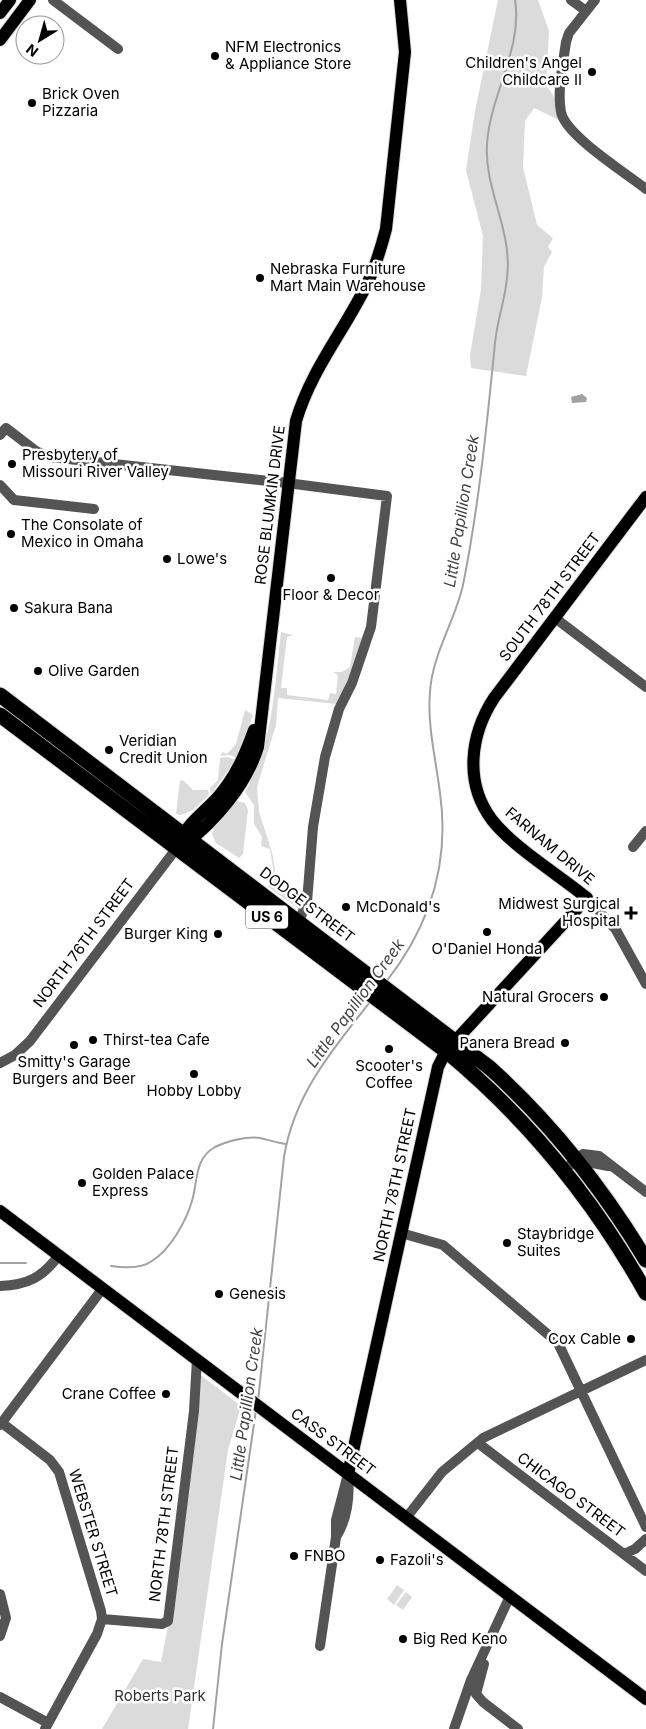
<svg xmlns="http://www.w3.org/2000/svg" width="646" height="1729" font-family="Inter,sans-serif">
<rect width="100%" height="100%" fill="#fff"/>
<path fill="#dbdbdb" d="M498,0H538L549,31L546,85L556,100L559,120L534,108L525,121L523,167L537,225L553,238L548,247L552,252L544,267L542,297L526,376L471,368L470,355L481,289L483,236L466,170L475,111Z
M281,632L293,635L287,637L281,688H287V695L328,700L330,693L336,694L338,675L333,672H342L350,667L355,637L363,638L352,674L337,704L278,698L276,725L257,787L259,812L272,852L277,881L280,888L303,898L299,909L267,886L275,881L270,849L261,846L262,837L254,824V805L245,792C274,739 274,691 281,632Z
M279,633L265,742L245,789L265,735Z
M245,710L253,715L237,758L230,755L221,756L222,752L227,754L236,744Z
M227,757L236,760L211,794L210,788L218,780L220,758Z
M180,780L184,781L193,790H208L209,795L193,810L181,815L176,814Z
M237,801L245,803L248,810L243,854L239,858L216,843L212,834L215,825Z
M198,1373L241,1406L228,1450L188,1729H102L143,1659L161,1662L170,1616Z
M397,1585L404,1590L394,1605L387,1599Z
M406,1592L412,1597L403,1610L396,1605Z"/>
<path fill="#a2a2a2" d="M582,394L587,398L586,402L572,403L571,397Z"/>
<g fill="none" stroke-linecap="round" stroke-linejoin="round">
<path stroke="#a2a2a2" stroke-width="2" d="M386,982C429,927 450,863 440,793C436,760 427,725 430,692C432,655 455,621 463,585C479,505 487,424 495,343C497,321 505,300 507,278C513,230 484,190 487,144C490,95 523,48 515,0
M0,1263H26
M111,1266C125,1268 141,1269 152,1261C171,1249 186,1221 192,1201C198,1181 194,1159 215,1147C227,1141 247,1136 260,1138C269,1140 277,1143 286,1144
M258,1401L284,1157C294,1095 332,1050 370,1002
M213,1729L222,1644L256,1410"/>
<g stroke="#dbdbdb" stroke-width="14">
<path id="major" d="M0,13L10,0
M0,40L30,0
M179,842C186,825 204,812 217,798C235,778 245,755 254,730
M183,846C215,821 246,786 258,747L296,421C311,370 344,331 367,284C376,266 381,248 386,229L405,52L400,0
M0,1211L646,1699
M348,1474L438,1067L446,1051L587,898C559,875 513,847 492,820C464,783 470,735 494,698L646,497"/>
</g>
<g stroke="#dbdbdb" stroke-width="17">
<path id="highway" d="M0,695L490,1068C552,1124 603,1189 646,1260
M0,715L446,1051C528,1119 594,1200 646,1293"/>
</g>
<path stroke="#545454" stroke-width="10" d="M53,0L118,49
M571,0L586,11
M595,0L569,33L566,42C563,64 557,90 561,112C565,135 626,173 646,189
M0,435L6,428L36,451L50,457L287,483L387,496L371,627L352,683L339,709L325,757L313,827L307,902L299,921
M0,485L14,500L94,509
M555,618L646,687
M633,847L646,831
M587,898L616,930L646,984
M0,1063L15,1055L30,1041L176,849
M577,1160L608,1166
M564,1170L583,1154L599,1156L646,1192
M401,1233L443,1245L558,1343L646,1527
M0,1286C28,1285 43,1277 59,1255
M2,1423L50,1460L59,1472L101,1611L102,1619L97,1634L45,1729
M0,1425L103,1288
M478,1443L646,1571
M406,1518L442,1472L483,1438L646,1360
M336,1537C347,1520 350,1497 348,1477
M624,1554L635,1549L646,1539
M0,1594L6,1618L0,1636
M102,1619L162,1624L168,1621L194,1411L197,1359
M320,1646L336,1537V1520L348,1474
M484,1664L476,1694L483,1702L518,1729
M0,1697L48,1723
M454,1729L471,1680L510,1596"/>
<use href="#major" stroke="#000" stroke-width="12"/>
<use href="#highway" stroke="#000" stroke-width="15"/>
</g>
<g fill="#000" stroke="#fff" stroke-width="2">
<circle cx="215" cy="56" r="5"/>
<circle cx="592" cy="72" r="5"/>
<circle cx="32" cy="103" r="5"/>
<circle cx="260" cy="278" r="5"/>
<circle cx="12" cy="464" r="5"/>
<circle cx="11" cy="534" r="5"/>
<circle cx="167" cy="559" r="5"/>
<circle cx="331" cy="578" r="5"/>
<circle cx="14" cy="608" r="5"/>
<circle cx="38" cy="671" r="5"/>
<circle cx="109" cy="750" r="5"/>
<circle cx="346" cy="907" r="5"/>
<path d="M628.5 905.5h5v5h5v5h-5v5h-5v-5h-5v-5h5z"/>
<circle cx="487" cy="932" r="5"/>
<circle cx="218" cy="934" r="5"/>
<circle cx="604" cy="997" r="5"/>
<circle cx="93" cy="1040" r="5"/>
<circle cx="565" cy="1043" r="5"/>
<circle cx="74" cy="1045" r="5"/>
<circle cx="389" cy="1049" r="5"/>
<circle cx="194" cy="1074" r="5"/>
<circle cx="82" cy="1183" r="5"/>
<circle cx="507" cy="1243" r="5"/>
<circle cx="219" cy="1294" r="5"/>
<circle cx="631" cy="1339" r="5"/>
<circle cx="166" cy="1394" r="5"/>
<circle cx="294" cy="1556" r="5"/>
<circle cx="380" cy="1560" r="5"/>
<circle cx="403" cy="1639" r="5"/>
</g>
<g text-anchor="middle" stroke-width="5" stroke-linejoin="round" paint-order="stroke">
<rect fill="#fff" stroke="#4c4c4c" stroke-width="1" x="246" y="905.5" width="42" height="23" rx="4"/>
<g font-size="14" font-weight="bold" fill="#000">
<text x="267" y="922">US 6</text>
</g>
<g font-size="15" fill="#000" stroke="#fff" text-anchor="start">
<text x="225" y="52">NFM Electronics<tspan x="225" dy="17">&amp; Appliance Store</tspan></text>
<text x="582" y="68" text-anchor="end">Children's Angel<tspan x="582" dy="17">Childcare II</tspan></text>
<text x="42" y="99">Brick Oven<tspan x="42" dy="17">Pizzaria</tspan></text>
<text x="270" y="274">Nebraska Furniture<tspan x="270" dy="17">Mart Main Warehouse</tspan></text>
<text x="22" y="460">Presbytery of<tspan x="22" dy="17">Missouri River Valley</tspan></text>
<text x="21" y="530">The Consolate of<tspan x="21" dy="17">Mexico in Omaha</tspan></text>
<text x="177" y="564">Lowe's</text>
<text x="331" y="600" text-anchor="middle">Floor &amp; Decor</text>
<text x="24" y="613">Sakura Bana</text>
<text x="48" y="676">Olive Garden</text>
<text x="119" y="746">Veridian<tspan x="119" dy="17">Credit Union</tspan></text>
<text x="620" y="909" text-anchor="end">Midwest Surgical<tspan x="620" dy="17">Hospital</tspan></text>
<text x="356" y="912">McDonald's</text>
<text x="208" y="939" text-anchor="end">Burger King</text>
<text x="487" y="954" text-anchor="middle">O'Daniel Honda</text>
<text x="594" y="1002" text-anchor="end">Natural Grocers</text>
<text x="103" y="1045">Thirst-tea Cafe</text>
<text x="555" y="1048" text-anchor="end">Panera Bread</text>
<text x="74" y="1067" text-anchor="middle">Smitty's Garage<tspan x="74" dy="17">Burgers and Beer</tspan></text>
<text x="389" y="1071" text-anchor="middle">Scooter's<tspan x="389" dy="17">Coffee</tspan></text>
<text x="194" y="1096" text-anchor="middle">Hobby Lobby</text>
<text x="92" y="1179">Golden Palace<tspan x="92" dy="17">Express</tspan></text>
<text x="517" y="1239">Staybridge<tspan x="517" dy="17">Suites</tspan></text>
<text x="229" y="1299">Genesis</text>
<text x="621" y="1344" text-anchor="end">Cox Cable</text>
<text x="156" y="1399" text-anchor="end">Crane Coffee</text>
<text x="304" y="1561">FNBO</text>
<text x="390" y="1565">Fazoli's</text>
<text x="413" y="1644">Big Red Keno</text>
</g>
<g font-size="15" fill="#000" stroke="#fff">
<text transform="translate(270 505) rotate(-83)" y="5">ROSE BLUMKIN DRIVE</text>
<text transform="translate(550 597) rotate(-53)" y="5">SOUTH 78TH STREET</text>
<text transform="translate(550 846) rotate(40)" y="5">FARNAM DRIVE</text>
<text transform="translate(307 905) rotate(37)" y="5">DODGE STREET</text>
<text transform="translate(84 943) rotate(-53)" y="5">NORTH 76TH STREET</text>
<text transform="translate(395 1185) rotate(-78)" y="5">NORTH 78TH STREET</text>
<text transform="translate(333 1442) rotate(37)" y="5">CASS STREET</text>
<text transform="translate(571 1495) rotate(37)" y="5">CHICAGO STREET</text>
<text transform="translate(164 1524) rotate(-83)" y="5">NORTH 78TH STREET</text>
<text transform="translate(93 1533) rotate(73)" y="5">WEBSTER STREET</text>
</g>
<g font-size="15" fill="#323232" stroke="#fff">
<text x="160" y="1701">Roberts Park</text>
</g>
<g font-size="16" font-style="italic" fill="#434343" stroke="#fff">
<text transform="translate(461 511) rotate(-81)" y="6">Little Papillion Creek</text>
<text transform="translate(355 1003) rotate(-54)" y="6">Little Papillion Creek</text>
<text transform="translate(246 1404) rotate(-82)" y="6">Little Papillion Creek</text>
</g>
</g>
<g transform="translate(40 40) rotate(217)"><circle r="24" fill="#ffffff" stroke="#999999"/>
<path d="M0-4L9 19L0 12L-9 19Z" fill="#000000"/>
<text y="-8" font-size="14" font-weight="bold" text-anchor="middle" fill="#000000">N</text>
</g>
</svg>
